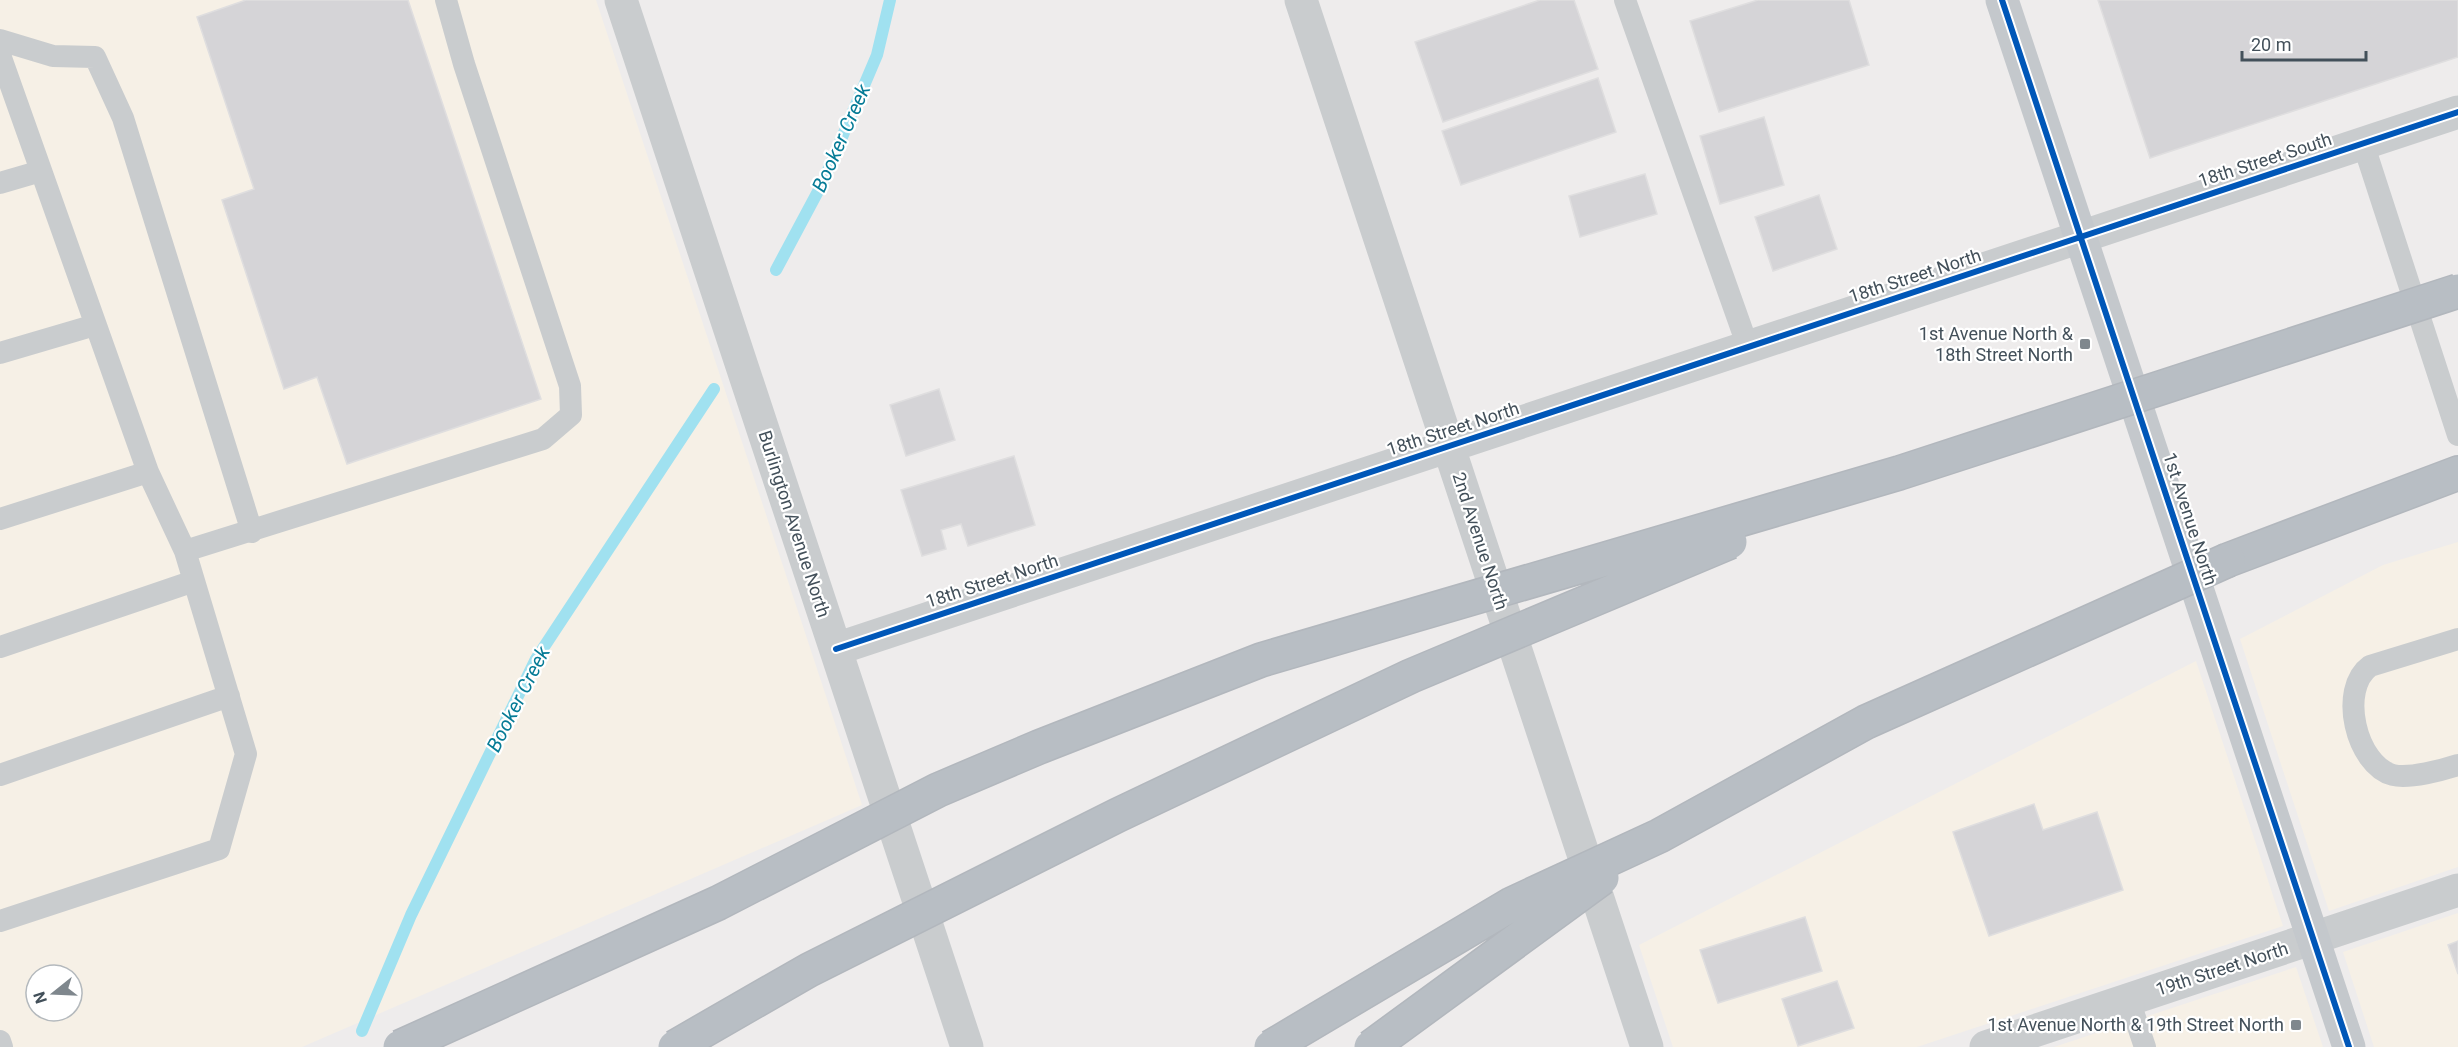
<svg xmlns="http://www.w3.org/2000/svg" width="2458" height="1047" font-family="Roboto,sans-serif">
<rect width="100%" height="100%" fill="#eeecec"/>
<path fill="#f6f0e6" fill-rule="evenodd" d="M0,0H596L862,805L302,1047H0ZM36,975H72V1011H36Z
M2458,542V867L2329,911L2240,639L2383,565Z
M2196,661L2283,926L1917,1047H1673L1639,945Z
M2458,913V1047H2374L2343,952Z
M2296,967L2323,1047H2054Z"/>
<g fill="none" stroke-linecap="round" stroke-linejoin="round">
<path stroke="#a0e1f0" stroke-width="12" d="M776,270L823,182L877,55L890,0
M362,1031L411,915L536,659L714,389"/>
</g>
<path fill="#d5d4d7" stroke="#dfdedf" stroke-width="1.5" d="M408,0L541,399L347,464L317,377L284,389L222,200L254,189L197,17L246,0Z
M1540,0H1574L1598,69L1443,122L1415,42Z
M1758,0H1849L1869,65L1719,112L1690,21Z
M2098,0H2458V57L2150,158Z
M1598,78L1616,132L1461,185L1442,131Z
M1764,117L1784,185L1720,204L1700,136Z
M1645,174L1657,214L1580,237L1569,196Z
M1819,195L1837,249L1773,271L1755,217Z
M939,389L955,440L906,456L890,405Z
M1014,456L1035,525L968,546L961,524L941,530L946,549L922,556L901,490Z
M2034,804L2043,830L2097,812L2123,890L1989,936L1953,832Z
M1805,917L1822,971L1718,1003L1700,950Z
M2458,941V974L2448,945Z
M1837,981L1854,1028L1798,1046L1782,999Z"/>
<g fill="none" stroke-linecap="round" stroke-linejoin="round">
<g stroke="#b2b7bd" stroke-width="36">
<path id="motorway" d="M2228,560L2458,473"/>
</g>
<path stroke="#c9ccce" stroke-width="22" d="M1625,0L1748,347
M0,40L53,56L95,57L123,118L252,532
M0,55L148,472L185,551L543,439L571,415L570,386L464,64L446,0
M2363,143L2458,435
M0,183L41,171
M0,353L95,325
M0,519L148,472
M2458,639L2370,666C2338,689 2356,765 2393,775C2409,779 2443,770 2458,765
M0,647L194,581
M0,775L229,696
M0,921L219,849L246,754L185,551
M2129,1000L2145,1047
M0,1041L2,1047"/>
<path stroke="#c9ccce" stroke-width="33" d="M621,0L967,1047
M1301,0L1647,1047
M836,649L2458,112
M1986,1047L2458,890"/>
<path stroke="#c4c8cc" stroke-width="33" d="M2002,0L2349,1047"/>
<use href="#motorway" stroke="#b8bec4" stroke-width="33"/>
<g stroke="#b2b7bd" stroke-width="36" stroke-linecap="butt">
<path id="motorway-bridge" d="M400,1047L718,903L938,790L1039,747L1261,660L1899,473L2458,291
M675,1047L809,970L1118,815L1411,676L1730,542
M1271,1047L1512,904L1659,836L1866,722L2228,560
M1371,1047L1602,878"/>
</g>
<use href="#motorway-bridge" stroke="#b8bec4" stroke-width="33"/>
<g stroke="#fff" stroke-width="10">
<path id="cycleway" d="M2002,0L2349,1047
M836,649L2458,112"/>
</g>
<use href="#cycleway" stroke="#0057b8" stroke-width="6"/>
</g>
<g fill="#7f878d" stroke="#fff" stroke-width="2">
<rect x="2079" y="338" width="12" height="12" rx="3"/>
<rect x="2290" y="1019" width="12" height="12" rx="3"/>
</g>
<g text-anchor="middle" stroke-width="4.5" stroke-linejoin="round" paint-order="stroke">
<g font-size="18" fill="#43505a" stroke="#fff">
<text transform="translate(2265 160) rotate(-18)" y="6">18th Street South</text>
<text transform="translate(1915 276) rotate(-18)" y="6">18th Street North</text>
<text transform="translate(1453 429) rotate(-18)" y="6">18th Street North</text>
<text transform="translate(2190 519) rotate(72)" y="6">1st Avenue North</text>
<text transform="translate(794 524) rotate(72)" y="6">Burlington Avenue North</text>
<text transform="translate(1480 541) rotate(72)" y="6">2nd Avenue North</text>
<text transform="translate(992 581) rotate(-18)" y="6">18th Street North</text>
<text transform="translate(2222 969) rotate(-18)" y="6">19th Street North</text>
</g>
<g font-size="18" fill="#43505a" stroke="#fff" text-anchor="end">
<text x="2073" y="340">1st Avenue North &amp;<tspan x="2073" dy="21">18th Street North</tspan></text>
<text x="2284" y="1031">1st Avenue North &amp; 19th Street North</text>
</g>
<g font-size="20" font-style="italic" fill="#057b96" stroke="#fff">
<text transform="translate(841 138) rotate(-66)" y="7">Booker Creek</text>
<text transform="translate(518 699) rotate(-63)" y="7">Booker Creek</text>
</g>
</g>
<g transform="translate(54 993) rotate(252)"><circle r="28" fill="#ffffff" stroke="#b4b9bd" stroke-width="1.5"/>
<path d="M0-4.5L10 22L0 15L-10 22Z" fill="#7f878d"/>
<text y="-9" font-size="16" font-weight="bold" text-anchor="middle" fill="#43505a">N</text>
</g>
<path d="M2242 51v9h124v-9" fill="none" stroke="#43505a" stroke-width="3"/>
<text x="2251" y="51" font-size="18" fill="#43505a" stroke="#ffffff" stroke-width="4.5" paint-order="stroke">20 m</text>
</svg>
